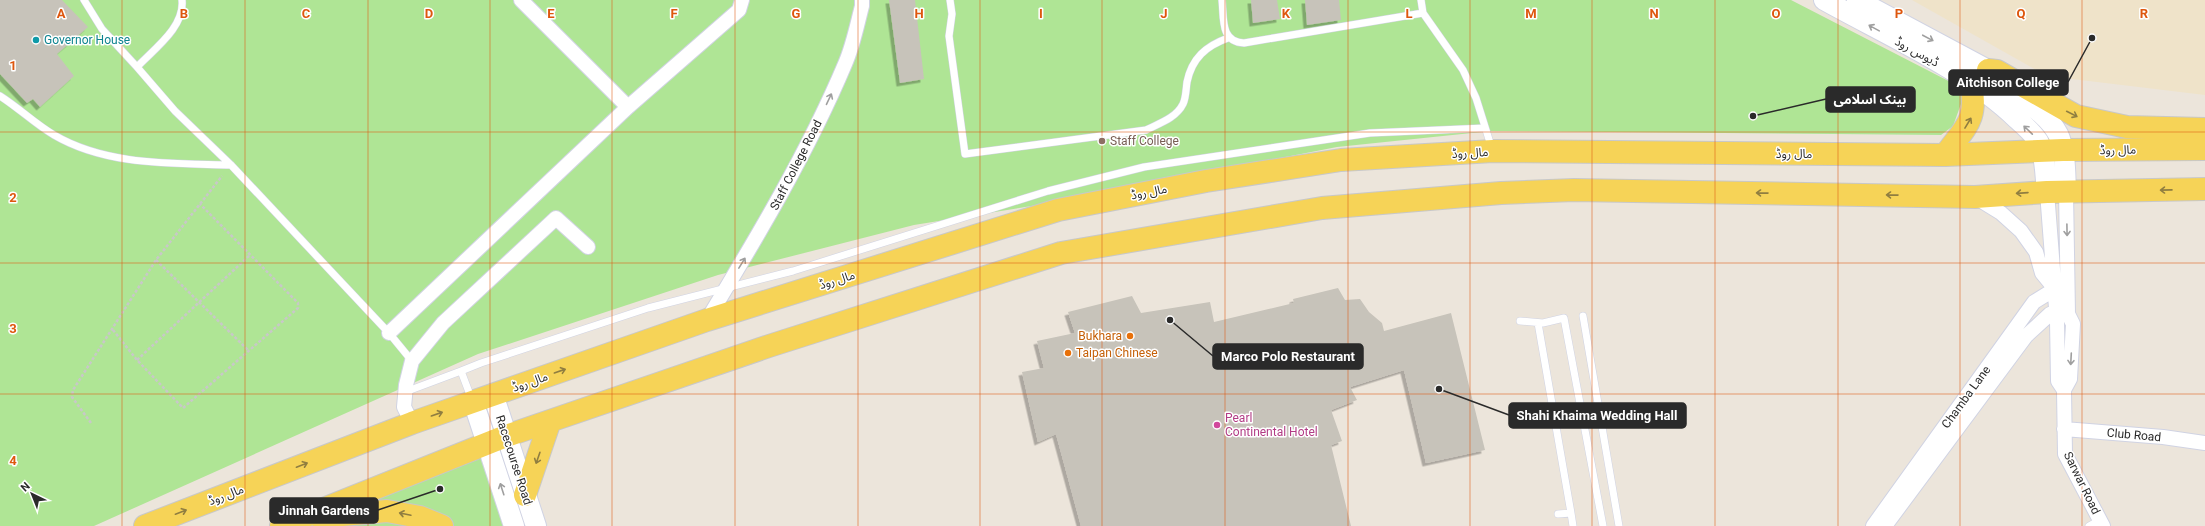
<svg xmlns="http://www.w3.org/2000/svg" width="2205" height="526" font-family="Roboto,'Noto Sans Arabic',sans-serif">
<defs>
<filter id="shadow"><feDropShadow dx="-3.5" dy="3.5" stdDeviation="0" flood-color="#0004"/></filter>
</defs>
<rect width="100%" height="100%" fill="#ece5db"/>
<path fill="#efe3c9" d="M1912,0H2205V95L2047,76Z"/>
<path fill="#afe595" d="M0,0H1791L1966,90L1953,126L1941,135L1491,131L1337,147L1056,202L914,225L718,275L478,354L94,526H0Z
M483,451L506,526H291Z"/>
<path fill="#c7c3ba" filter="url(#shadow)" d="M0,0H62L88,27L57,54L74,76L40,107L33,99L27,103L0,74Z
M889,0H915L924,79L900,83Z
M1251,0H1277L1280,19L1253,23Z
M1305,0H1339L1341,20L1307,25Z
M1338,288L1345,300L1360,299L1369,312L1382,323L1384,331L1451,313L1485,450L1426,463L1404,370L1350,387L1357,400L1331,410L1342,441L1331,445L1351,526H1081L1056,434L1038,442L1022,372L1044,368L1037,341L1075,333L1068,312L1132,296L1141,313L1210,302L1214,322L1294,303L1293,299Z"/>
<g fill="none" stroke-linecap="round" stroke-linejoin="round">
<g stroke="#d0d3e3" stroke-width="8">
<path id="lane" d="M84,0L102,29L137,67
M182,0C185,27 154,49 137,67L175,111L231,165L389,333L412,361
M950,0L952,14L949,36L965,154L1146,130C1160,123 1176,118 1183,104C1186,98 1186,89 1187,82C1192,58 1206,46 1228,38
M1222,0C1224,18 1220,42 1244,43L1423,13L1463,70L1476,98L1492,149
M1421,0L1423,13
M0,96C19,108 35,124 54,135C107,166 172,163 231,165
M1583,316L1619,526
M1520,321L1543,323L1564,318L1603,526
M1538,323L1571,513
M405,392L461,371
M472,400L461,371L481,363L648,308L793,271L1048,191L1144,167L1370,133L1485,128
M1558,514L1571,513L1573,526
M2089,526L2100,520"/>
</g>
<g stroke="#d0d3e3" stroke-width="16">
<path id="street" d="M521,0L628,107
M2066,191L2068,314L2073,324L2070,379L2064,390L2065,454L2103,526
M2047,192L2057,321L2058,381L2064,390
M1975,197L2001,213L2021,231L2036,252L2042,273L2055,289
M707,320C757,237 807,154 845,64C853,46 857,25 862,6V0
M389,333L628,107L739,10L742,0
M412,423L404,407L406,385L412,361L443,323L556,218L588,247
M2064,429L2163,437L2205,443
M1873,526L2034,302L2055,289L2067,277
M1885,526L2026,336L2050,314L2057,311"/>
</g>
<g stroke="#d0d3e3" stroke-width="22">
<path id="secondary" d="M1824,0C1885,34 1968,71 2017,119C2025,126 2033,133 2038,141C2046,155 2045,176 2047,192
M1857,0L1988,70C2007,94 2044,107 2058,134C2066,151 2065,173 2066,191
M493,394L536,526
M473,401L514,526"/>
</g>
<g stroke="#c8c8c8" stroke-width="24">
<path id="primary" d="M1988,70L1997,71L2076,116L2127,127L2205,129
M1945,155C1966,126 1978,121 1971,83
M525,495L550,421
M320,517L387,511L420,517L442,526
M145,526L412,423L707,320L1058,210L1206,181L1341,160L1493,151L1945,155L2063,150L2205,149
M281,526L506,436L769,346L1061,253L1322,208L1501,193L1574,190L1975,197L2047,192L2205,189"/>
</g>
<path stroke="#c8c8c8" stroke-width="2.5" stroke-dasharray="3 2" stroke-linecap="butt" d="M156,260L249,351
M113,330L137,360L183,408L298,308V303L200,204
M137,360L250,255
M91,423L72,397L73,390L156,260L222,176"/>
<use href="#lane" stroke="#fff" stroke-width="7"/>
<use href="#street" stroke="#fff" stroke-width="14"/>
<use href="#secondary" stroke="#fff" stroke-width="20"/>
<use href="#primary" stroke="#f6d357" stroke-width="22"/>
</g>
<defs><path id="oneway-shaft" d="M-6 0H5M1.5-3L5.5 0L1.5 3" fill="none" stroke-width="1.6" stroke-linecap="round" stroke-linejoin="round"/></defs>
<g stroke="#9f9f9f">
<use href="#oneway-shaft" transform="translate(1874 28) rotate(-151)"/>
<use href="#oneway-shaft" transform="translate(1928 38) rotate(28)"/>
<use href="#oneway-shaft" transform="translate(829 99) rotate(-65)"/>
<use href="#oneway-shaft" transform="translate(2028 130) rotate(-136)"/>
<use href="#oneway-shaft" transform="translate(2067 230) rotate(89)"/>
<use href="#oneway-shaft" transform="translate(742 263) rotate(-58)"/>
<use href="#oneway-shaft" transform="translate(2071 359) rotate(93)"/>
<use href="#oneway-shaft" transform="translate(502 489) rotate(-108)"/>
</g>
<g stroke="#907e40">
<use href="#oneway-shaft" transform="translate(2072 114) rotate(27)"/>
<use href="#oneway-shaft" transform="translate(1968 123) rotate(-59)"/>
<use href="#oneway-shaft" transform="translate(2166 190) rotate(179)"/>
<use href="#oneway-shaft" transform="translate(1762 193) rotate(-179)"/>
<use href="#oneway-shaft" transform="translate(2022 193) rotate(176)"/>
<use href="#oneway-shaft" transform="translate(1892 195) rotate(-179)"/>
<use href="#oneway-shaft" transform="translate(560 371) rotate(-19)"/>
<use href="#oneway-shaft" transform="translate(437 414) rotate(-19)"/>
<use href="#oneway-shaft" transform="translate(538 458) rotate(109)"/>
<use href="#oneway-shaft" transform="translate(302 465) rotate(-21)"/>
<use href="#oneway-shaft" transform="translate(181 512) rotate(-21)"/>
<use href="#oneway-shaft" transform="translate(405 514) rotate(-168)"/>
</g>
<path fill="none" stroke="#de570e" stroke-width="1" stroke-opacity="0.55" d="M122,0V526M245,0V526M368,0V526M490,0V526M612,0V526M735,0V526M858,0V526M980,0V526M1102,0V526M1225,0V526M1348,0V526M1470,0V526M1592,0V526M1715,0V526M1838,0V526M1960,0V526M2082,0V526M0,132H2205M0,263H2205M0,394H2205"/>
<circle fill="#0f9aa8" stroke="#fff" stroke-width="1.5" cx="36" cy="40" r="4"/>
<circle fill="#8d6e63" stroke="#fff" stroke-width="1.5" cx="1102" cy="141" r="4"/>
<g fill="#e8710a" stroke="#fff" stroke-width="1.5">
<circle cx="1130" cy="336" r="4"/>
<circle cx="1068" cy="353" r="4"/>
</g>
<circle fill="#d1479c" stroke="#fff" stroke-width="1.5" cx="1217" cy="425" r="4"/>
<g text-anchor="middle" stroke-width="3" stroke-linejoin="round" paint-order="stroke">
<g font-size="12" fill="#0d838f" stroke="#fff" text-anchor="start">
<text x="44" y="44">Governor House</text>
</g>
<g font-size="12" fill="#2a2a2a" stroke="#fff">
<text transform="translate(1917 52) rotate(29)" y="4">ڈیوس روڈ</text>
<text transform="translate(2118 150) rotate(-1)" y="4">مال روڈ</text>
<text transform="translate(1470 153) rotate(-3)" y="4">مال روڈ</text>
<text x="1794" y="158">مال روڈ</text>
<text transform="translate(796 165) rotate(-63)" y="4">Staff College Road</text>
<text transform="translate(1149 192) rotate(-11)" y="4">مال روڈ</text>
<text transform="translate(837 280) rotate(-17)" y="4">مال روڈ</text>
<text transform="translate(530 382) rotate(-19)" y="4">مال روڈ</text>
<text transform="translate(1966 397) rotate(-54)" y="4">Chamba Lane</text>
<text transform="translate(2134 435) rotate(5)" y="4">Club Road</text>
<text transform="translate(514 460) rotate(72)" y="4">Racecourse Road</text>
<text transform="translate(2082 483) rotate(64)" y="4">Sarwar Road</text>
<text transform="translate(226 495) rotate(-21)" y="4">مال روڈ</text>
</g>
<g font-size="12" fill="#785e54" stroke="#fff" text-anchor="start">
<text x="1110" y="145">Staff College</text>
</g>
<g font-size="12" fill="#c56008" stroke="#fff" text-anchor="end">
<text x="1122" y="340">Bukhara</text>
<text x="1076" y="357" text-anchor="start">Taipan Chinese</text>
</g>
<g font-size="12" fill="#b23c85" stroke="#fff" text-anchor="start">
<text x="1225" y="422">Pearl<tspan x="1225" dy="14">Continental Hotel</tspan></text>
</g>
</g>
<g font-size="13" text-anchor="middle" font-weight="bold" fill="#de570e" stroke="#fff" stroke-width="3" stroke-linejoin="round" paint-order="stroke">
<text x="61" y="18">A</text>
<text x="184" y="18">B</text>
<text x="306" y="18">C</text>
<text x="429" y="18">D</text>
<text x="551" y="18">E</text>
<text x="674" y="18">F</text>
<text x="796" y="18">G</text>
<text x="919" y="18">H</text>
<text x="1041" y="18">I</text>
<text x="1164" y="18">J</text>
<text x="1286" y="18">K</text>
<text x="1409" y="18">L</text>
<text x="1531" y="18">M</text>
<text x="1654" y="18">N</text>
<text x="1776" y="18">O</text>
<text x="1899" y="18">P</text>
<text x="2021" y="18">Q</text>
<text x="2144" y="18">R</text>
<text x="13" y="70">1</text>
<text x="13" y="202">2</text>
<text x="13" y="333">3</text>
<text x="13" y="465">4</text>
</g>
<path fill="none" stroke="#2a2a2a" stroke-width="1.5" d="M2092 38L2068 82M1753 116L1826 99M1170 320L1213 356M1439 389L1509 415M440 489L378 510"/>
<g fill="#2a2a2a" stroke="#fff" stroke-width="1.5">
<circle cx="2092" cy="38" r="4"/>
<circle cx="1753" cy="116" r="4"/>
<circle cx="1170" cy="320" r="4"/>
<circle cx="1439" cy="389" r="4"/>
<circle cx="440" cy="489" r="4"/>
</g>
<g fill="#2a2a2a" stroke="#2a2a2a" stroke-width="1.5">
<rect x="1949" y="70" width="119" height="25" rx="4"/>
<rect x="1826" y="87" width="89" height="25" rx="4"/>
<rect x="1213" y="344" width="150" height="25" rx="4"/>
<rect x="1509" y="403" width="177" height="25" rx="4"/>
<rect x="270" y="498" width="108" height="25" rx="4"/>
</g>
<g font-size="13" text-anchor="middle" font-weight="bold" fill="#fff">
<text x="2008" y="87">Aitchison College</text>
<text x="1870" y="104">بینک اسلامی</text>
<text x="1288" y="361">Marco Polo Restaurant</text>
<text x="1597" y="420">Shahi Khaima Wedding Hall</text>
<text x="324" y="515">Jinnah Gardens</text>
</g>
<g transform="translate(32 494) rotate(317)" stroke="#ffffff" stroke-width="3" paint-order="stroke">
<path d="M0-3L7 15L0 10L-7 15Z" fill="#2a2a2a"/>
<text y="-6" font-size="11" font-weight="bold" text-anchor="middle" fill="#2a2a2a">N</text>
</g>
</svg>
